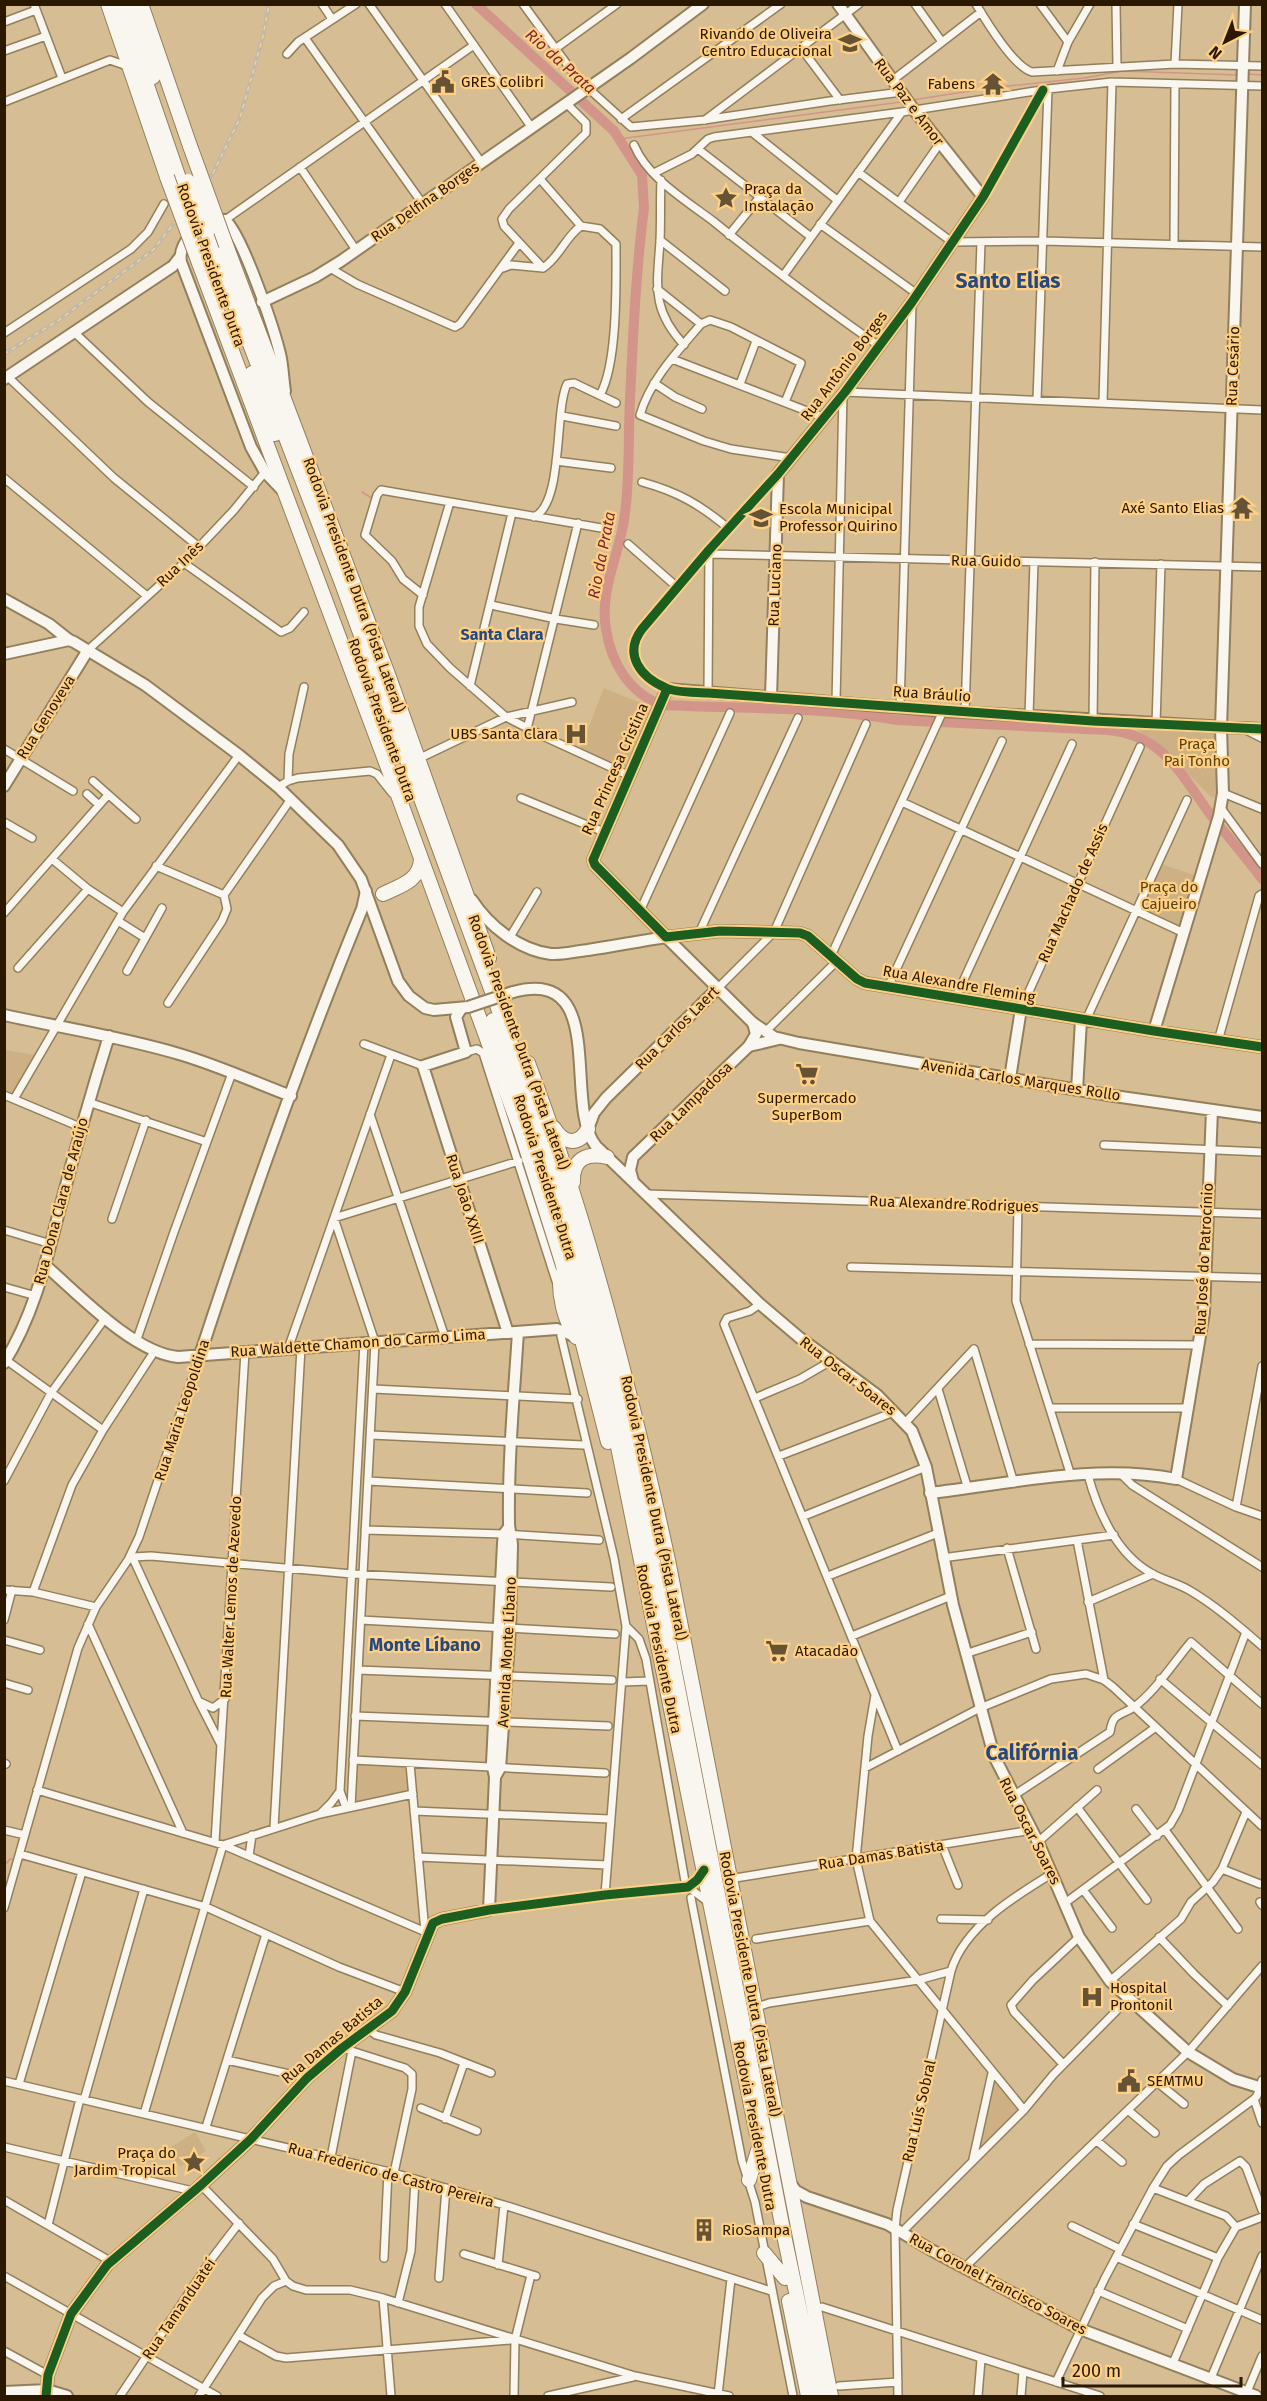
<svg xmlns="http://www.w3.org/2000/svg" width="1267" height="2401" font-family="'Fira Sans',sans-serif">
<rect width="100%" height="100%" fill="#d6bd94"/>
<path fill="#cdb184" d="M604,688L653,708L626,768L580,749Z
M1131,725L1219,731L1220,793L1212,798L1162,748Z
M1158,863L1200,877L1183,931L1136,910Z
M5,1050L36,1055L12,1094L5,1091Z
M355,1764L407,1766L408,1791L354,1802Z
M994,2080L1018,2111L978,2153Z
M195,2132L206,2151L180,2167L168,2149Z"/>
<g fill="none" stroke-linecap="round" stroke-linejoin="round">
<path stroke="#d3958a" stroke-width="1.5" d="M1248,74L1262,75
M912,100L990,88L1084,78L1123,71L1238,75
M619,139L901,102
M362,492L373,499
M20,1860L31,1861
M4,1866L10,1859H15"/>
<path stroke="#d3958a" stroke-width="10" d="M476,4L614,131L642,175L644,208C636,270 633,335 630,399C628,437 630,475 625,513C621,552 599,588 606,629C611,662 629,694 663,705C741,709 820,706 897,720L1108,730C1164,735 1181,775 1210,814C1227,836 1246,857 1262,879"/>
<g stroke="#927f5b" stroke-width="10">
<path id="street" d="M34,4L62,78
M322,4L332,19
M369,4L481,162
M445,4L532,128
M523,4L577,78L631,127L704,120L830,101L902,92
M915,4L942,42
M976,4C986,21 1014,67 1032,72L1175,64L1262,66
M1040,4L1068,42
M1116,4L1117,66
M4,22L36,10
M305,38L422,203
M801,48L840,100
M555,49L617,4
M4,51L46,36
M287,54L298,42L356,4
M1175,64L1178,4
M1057,71L1068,42L1090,4
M893,80L981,12
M4,102L110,60L127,66
M621,119L781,4
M705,120L859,4
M753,133L837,200
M634,145C648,178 685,200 713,221C767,265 822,306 879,346
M698,149L811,237
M300,167L356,250
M858,172L952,242L1043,241L1262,247
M654,173L692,154L708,139L714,137L902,112L1048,89L1112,82L1262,86
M540,179L581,226
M661,180C660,200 661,221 660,241C657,286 651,309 684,345
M983,197L1043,90
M899,202L940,143
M225,220L474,45
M820,224L917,294
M729,235L759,198
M660,240L725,291
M1174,244L1175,84
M330,268L357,284L455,327L460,324L519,243
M503,268L511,265L543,268C559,258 565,237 581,226L600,229L616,244C616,282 618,363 600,395
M543,268L504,226L502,219L509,209L586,133V123L566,103
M783,276L902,112
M657,289L701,324
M4,333L131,249L148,232L164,204
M75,333L148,402L254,487
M672,359L825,418
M8,377L114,478L199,547
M654,383L675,397L702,409
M740,384L756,341
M845,392L1262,410
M1037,400L1048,89
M785,402L801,363L731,327L710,320L701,324C678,351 650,380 640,415L704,441L731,449L791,458
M1103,403L1112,82
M562,416L616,426
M556,461L611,468
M4,478L147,596
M642,482C678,492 699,504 728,528
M450,502L419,607V626L427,644L450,668L506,717L545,737L630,776
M534,517C564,503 554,412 567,384L574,383L616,403
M628,544L677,587
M710,554L1262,567
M184,563L281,632L290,628L304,612
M423,595L403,579L392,561L365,535L377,495L381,490L607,529
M491,605L556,619L594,625
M88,650L184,563L234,510L265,472
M470,686L512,513
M667,689C650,679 628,663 634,641L709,550L778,474
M708,693L709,550
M836,702L843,395
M900,707L912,304
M965,712L981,242
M1029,716L1034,562
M1093,721L1095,562
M1156,725L1161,564
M527,729L578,523
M1246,730L1262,738
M4,749L73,791
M418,759L506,717L572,702
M93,781L136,819
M288,781L289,754L304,687
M278,787L288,781L298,778L370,771L377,774L392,793
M1223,793L1262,809
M87,794L99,805
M521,798L604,832
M902,802L1184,933
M1221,808L1262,864
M4,822L32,838
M52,859L88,889L123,912
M156,866L224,895
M640,911L730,713
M4,913L108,795
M118,921L145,938
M699,933L798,718
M510,937L537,892
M831,956L943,711
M18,968L88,889
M127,971L162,908
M888,987L1002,741
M718,988L774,932L866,724
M955,999L1072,744
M168,1003L222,921L227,909L224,895L291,799
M1021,1009L1140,747
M1086,1020L1187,800
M765,1032L837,961
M1218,1041L1259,896L1262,894
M364,1044L423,1066
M466,1052L477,1049L483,1053L556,1281
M4,1095L80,1127
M14,1099L123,912L239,755
M88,1102L207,1142
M370,1114L445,1337
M1104,1145L1262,1152
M646,1194L1262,1214
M1018,1206L1016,1301L1071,1476
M112,1219L146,1120
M4,1230L51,1244
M851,1267L1262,1278
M4,1287L36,1296
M760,1304L750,1311L727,1318L724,1324L898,1751
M561,1336L614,1558L626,1626L605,1895
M136,1342L174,1232L232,1073
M1029,1344L1199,1345
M288,1349L391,1055
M6,1360L103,1430
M373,1389L578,1399
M938,1389L968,1489
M755,1398L800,1379L831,1361
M1050,1408H1189
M905,1423L974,1349L1014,1483
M371,1435L583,1445
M779,1456L894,1412
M1121,1474L1132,1485L1262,1567
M1088,1475C1098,1512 1117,1554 1151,1573C1163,1580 1177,1583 1189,1590C1215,1605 1240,1627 1262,1646
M1176,1479L1236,1507L1262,1516
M4,1481L51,1393L106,1317
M368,1481L587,1493
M1236,1507L1262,1366
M804,1516L926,1467
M365,1530L504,1534L599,1540
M1077,1540L1104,1680
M1007,1548L1036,1649
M131,1554L198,1700L221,1745
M133,1557L151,1556L352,1574L611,1587
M942,1558L1114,1535
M828,1576L938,1533
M4,1590L33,1592L96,1607
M33,1592L72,1485L103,1430L154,1352
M1088,1602L1153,1574
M4,1620L12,1590
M361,1620L615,1634
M88,1624L183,1833
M626,1626L639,1639L646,1659L686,1887
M852,1636L951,1596
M4,1640L40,1650
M965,1654L1032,1632
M358,1670L612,1680
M1160,1679L1262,1765
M622,1682L650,1681
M4,1683L28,1690
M875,1695L868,1736L856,1859L870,1921L1024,2110
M200,1702L213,1708L225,1699
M355,1716L608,1726
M353,1760L605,1773
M4,1763L6,1764
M410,1764L425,1932
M865,1768L980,1708L1051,1679L1086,1674L1104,1680L1113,1687L1262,1826
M1098,1769L1156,1727
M37,1790L223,1845L428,1933
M1013,1796L1110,1732C1113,1712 1119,1717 1134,1707C1155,1692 1174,1662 1191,1642L1262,1704
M351,1807L375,1342L334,1218L519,1161
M1077,1807L1147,1900
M346,1808L340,1791L364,1343
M1136,1809L1157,1836
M414,1811L610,1819
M320,1814L331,1803L340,1791
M274,1828L301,1348
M4,1830L25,1835
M1165,1830L1238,1929
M215,1842L245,1352
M1038,1842L1097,1790
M223,1845L320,1814L413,1794
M942,1845L958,1885
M20,1854L206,1907L339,1967L405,1992
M249,1856L252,1835
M418,1857L607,1865
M1222,1869L1260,1884
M729,1879L1032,1830
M688,1887L708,1902
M1084,1891L1112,1928
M691,1898L742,2161L755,2202L793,2396
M1260,1902L1262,1905
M1065,1903L1170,1825L1178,1811L1246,1632
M4,1908L78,1648L96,1607L128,1560L139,1537L200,1355
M489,1910L605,1895L688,1887L697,1880L703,1872
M941,1919L988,1920
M1159,1937L1194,1974L1228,2006
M756,1939L870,1921
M1110,1981L1181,1919L1191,1902L1213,1882L1222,1869L1246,1812
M754,2008L769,2003L918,1980L951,1971
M369,2030L376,2035L440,2053L491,2073
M342,2048L405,2068L412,2074V2089L394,2173
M227,2060L307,2078
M1063,2064L1014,2012L1011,2005L1033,1980L1079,1937
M4,2081L394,2173L504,2205L771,2291
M1157,2082L1184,2104
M19,2084L82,1872
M1254,2099L1262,2123
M84,2100L144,1889
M421,2108L477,2131
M1129,2111L1155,2133
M144,2114L223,1845
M445,2119L464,2063
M206,2127L266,1934
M1097,2141L1122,2162
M4,2147L193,2191
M331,2157L352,2051
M973,2159L992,2073
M201,2185L273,2259L286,2281L293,2286L306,2290H350L383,2298L635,2376L729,2396
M1153,2188L1226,2216L1236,2227
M4,2200L110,2261
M1188,2201L1204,2184L1240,2161L1246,2167L1262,2210
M1133,2224L1218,2258
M48,2225L80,2099
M1072,2226L1120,2249
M1236,2227L1262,2217
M901,2233L1024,2110L1053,2075L1128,1999
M464,2254L536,2276
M1116,2257L1262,2320
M384,2258L388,2171
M498,2265L504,2205
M964,2268L1188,2052L1262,1966
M4,2276L217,2396
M439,2278L446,2188
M1098,2291L1188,2329
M383,2298L391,2396
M398,2303L411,2251L415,2179
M822,2307L1100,2396
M238,2335L276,2356L286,2358L510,2340
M4,2351L48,2375
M1173,2363L1218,2258L1236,2227
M1211,2378L1262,2256
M1056,2382L1105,2278L1153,2188L1167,2166L1179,2155L1254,2099L1257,2096L1262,2080
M839,2386L898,2382
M1247,2392L1262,2356
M718,2395L731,2279
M120,2396L213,2257L239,2223
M199,2396L262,2298L274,2286L286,2281
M514,2396L515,2340L531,2275
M548,2396L633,2377
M898,2396L895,2229L897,2210L951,1971C964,1927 1015,1896 1053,1873
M978,2396L981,2360
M1021,2396L1023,2372"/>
</g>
<g stroke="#927f5b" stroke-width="14">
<path id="secondary" d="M262,302L315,277L341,261L631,58L703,4
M4,379L173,266L180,257
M4,599L49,624L69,640
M771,697L778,474L845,392L912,302L983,197L914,110L838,4
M1262,729L943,711L667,689L593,860L595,865L666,937L720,931L800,933L808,936L857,979L865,983L1154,1031L1262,1047
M4,786L88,650
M461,1009L456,1017L466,1052L423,1066L508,1333
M4,1015C63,1028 122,1037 179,1054C217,1065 254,1082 291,1096
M753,1023L774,1037L799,1043L1114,1096L1262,1117
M1154,1031L1219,816L1223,793L1221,728L1245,4
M749,1046L779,1039
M1010,1078L1021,1009
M1077,1090L1081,1020
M588,1129L594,1113L606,1098L718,988
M46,1266C79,1295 134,1353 178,1357L557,1329L574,1336
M200,1355C249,1205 302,1055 362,909L366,891
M4,1363C34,1315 46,1262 60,1208C75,1150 91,1093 109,1036
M930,1493C1010,1484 1096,1463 1176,1479L1204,1312L1212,1110
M495,1777L500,1768L510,1628L512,1546C512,1538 509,1531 509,1523C508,1460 514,1395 518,1332
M790,2183L796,2191L807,2197L887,2224L933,2251L1080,2329L1256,2396
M47,2390L48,2375L71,2314L107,2265L201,2185L251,2139L307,2078L342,2048L392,2011L405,1992L433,1923L442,1919L489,1910L495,1777L492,1763L503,1543L504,1534L509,1527
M4,2392L47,2390L67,2396"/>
</g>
<g stroke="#927f5b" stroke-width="14">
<path id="primary" d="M282,490L265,472L251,447L181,262C177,240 206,217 225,220C242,234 274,329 280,354C283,366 283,379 285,391
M4,654L69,640L74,642L145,685L239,755L278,787L338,845L361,879L398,981L409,996L425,1008L434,1010L468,1007
M472,900C489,926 519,950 551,954C563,955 576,951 588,950C614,946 640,941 666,937L753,1023L756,1034L749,1046L633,1157L630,1170L633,1181
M513,992C610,966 562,1104 596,1146L760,1304L800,1338L877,1395L912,1431L926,1467L953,1605L994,1756L1038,1842L1079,1937L1110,1981L1188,2052L1233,2079L1262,2088"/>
</g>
<g stroke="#927f5b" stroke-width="16">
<path id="highway" d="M108,4L167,177
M119,4L183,190
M130,4L153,77
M141,4L190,146
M207,232L341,581L523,1076L588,1279L639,1487L785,2240L818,2396
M226,245L389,677L489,958
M199,263L391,776L521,1132L562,1262L608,1442
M252,373L275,434
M383,894C400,886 420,881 421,859
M493,1020L547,1177
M528,1063C589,1225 631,1391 668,1560L831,2396
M554,1128C563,1143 578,1147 588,1129
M573,1182C572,1159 587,1152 607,1157
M569,1247L611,1412L757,2135
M560,1276C559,1296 564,1320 576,1337
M749,2180L759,2147
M764,2253L785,2278
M789,2301L808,2396"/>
</g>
<use href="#street" stroke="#f9f5ef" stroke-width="7"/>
<use href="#secondary" stroke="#f9f5ef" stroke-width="10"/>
<use href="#primary" stroke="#f9f5ef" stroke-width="10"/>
<use href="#highway" stroke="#f9f5ef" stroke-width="14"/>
<g stroke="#beb8ad" stroke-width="4">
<path id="rail" d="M4,354L59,320L153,250L212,175L240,118L263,36L269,4"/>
</g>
<use href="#rail" stroke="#fed085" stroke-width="1.5" stroke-dasharray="4.5" stroke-linecap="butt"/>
<g stroke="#927f5b" stroke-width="14" stroke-linecap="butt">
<path id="primary-bridge" d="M468,1007L513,992"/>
</g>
<g stroke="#927f5b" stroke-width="16" stroke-linecap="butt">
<path id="highway-bridge" d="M190,146L226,245
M167,177L199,263
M188,181L207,232"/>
</g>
<use href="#primary-bridge" stroke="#f9f5ef" stroke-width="10"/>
<use href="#highway-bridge" stroke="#f9f5ef" stroke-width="14"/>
<g stroke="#fed085" stroke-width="13">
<path id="cycleway" d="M1043,90L983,197L912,302L845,392L778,474L709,550L642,629C623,654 640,677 666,688C677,693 695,692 708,693L1093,721L1262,729
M667,689L593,860L595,865L666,937L720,931L800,933L808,936L857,979L865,983L1154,1031L1262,1047
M46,2396L48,2375L71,2314L107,2265L201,2185L251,2139L307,2078L342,2048L392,2011L405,1992L433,1923L442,1919L489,1910L605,1895L688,1887L697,1880L704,1870"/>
</g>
<use href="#cycleway" stroke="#1b5e20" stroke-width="9"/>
</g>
<defs>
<g id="school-bare" transform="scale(1.8)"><path d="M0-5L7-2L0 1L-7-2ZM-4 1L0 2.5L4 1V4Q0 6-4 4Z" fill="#665234" stroke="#fed085" stroke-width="2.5" paint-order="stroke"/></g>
<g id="civic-bare" transform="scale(1.8)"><path d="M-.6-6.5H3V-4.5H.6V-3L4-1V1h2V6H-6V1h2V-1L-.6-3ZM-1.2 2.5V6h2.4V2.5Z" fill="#665234" stroke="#fed085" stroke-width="2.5" paint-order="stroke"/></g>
<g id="temple-bare" transform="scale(1.8)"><path d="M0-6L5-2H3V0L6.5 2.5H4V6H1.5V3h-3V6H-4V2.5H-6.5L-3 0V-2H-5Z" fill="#665234" stroke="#fed085" stroke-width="2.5" paint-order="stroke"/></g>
<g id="sight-bare" transform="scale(1.8)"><path d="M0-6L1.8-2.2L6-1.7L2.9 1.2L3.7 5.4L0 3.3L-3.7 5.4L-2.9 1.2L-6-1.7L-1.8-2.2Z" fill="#665234" stroke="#fed085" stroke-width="2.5" paint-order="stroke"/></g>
<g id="hospital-bare" transform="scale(1.8)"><path d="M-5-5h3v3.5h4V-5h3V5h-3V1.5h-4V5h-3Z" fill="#665234" stroke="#fed085" stroke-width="2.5" paint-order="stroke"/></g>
<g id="supermarket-bare" transform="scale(1.8)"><path d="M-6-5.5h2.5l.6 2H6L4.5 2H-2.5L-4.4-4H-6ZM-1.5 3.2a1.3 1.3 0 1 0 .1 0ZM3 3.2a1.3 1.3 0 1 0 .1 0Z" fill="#665234" stroke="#fed085" stroke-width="2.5" paint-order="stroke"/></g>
<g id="building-bare" transform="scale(1.8)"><path d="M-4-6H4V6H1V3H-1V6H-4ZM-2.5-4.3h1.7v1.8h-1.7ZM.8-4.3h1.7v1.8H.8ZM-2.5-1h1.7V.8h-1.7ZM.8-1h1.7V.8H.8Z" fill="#665234" stroke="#fed085" stroke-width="2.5" paint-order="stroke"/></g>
</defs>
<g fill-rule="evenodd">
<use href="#school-bare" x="850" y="43"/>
<use href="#civic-bare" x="443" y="82"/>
<use href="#temple-bare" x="993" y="84"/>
<use href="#sight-bare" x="726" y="198"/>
<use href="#temple-bare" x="1242" y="508"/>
<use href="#school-bare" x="761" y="518"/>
<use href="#hospital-bare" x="576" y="734"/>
<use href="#supermarket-bare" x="807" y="1074"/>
<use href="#supermarket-bare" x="777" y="1651"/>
<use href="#hospital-bare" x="1092" y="1997"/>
<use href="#civic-bare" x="1129" y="2081"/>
<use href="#sight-bare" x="194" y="2162"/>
<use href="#building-bare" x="704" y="2230"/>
</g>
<g text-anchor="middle" stroke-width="4.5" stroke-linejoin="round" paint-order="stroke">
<g font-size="15" fill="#2a1900" stroke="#fed085" text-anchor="start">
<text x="832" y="39" text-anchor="end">Rivando de Oliveira<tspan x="832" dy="17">Centro Educacional</tspan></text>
<text x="461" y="87">GRES Colibri</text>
<text x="975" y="89" text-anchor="end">Fabens</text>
<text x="744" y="194">Praça da<tspan x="744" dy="17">Instalação</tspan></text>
<text x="1224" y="513" text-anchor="end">Axé Santo Elias</text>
<text x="779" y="514">Escola Municipal<tspan x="779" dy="17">Professor Quirino</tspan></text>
<text x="558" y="739" text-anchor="end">UBS Santa Clara</text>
<text x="807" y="1103" text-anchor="middle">Supermercado<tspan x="807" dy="17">SuperBom</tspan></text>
<text x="795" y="1656">Atacadão</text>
<text x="1110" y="1993">Hospital<tspan x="1110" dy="17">Prontonil</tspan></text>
<text x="1147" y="2086">SEMTMU</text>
<text x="176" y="2158" text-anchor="end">Praça do<tspan x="176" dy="17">Jardim Tropical</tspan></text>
<text x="722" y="2235">RioSampa</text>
</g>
<g font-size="15" fill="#2a1900" stroke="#fed085">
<text transform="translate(909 102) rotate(53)" y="5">Rua Paz e Amor</text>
<text transform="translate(425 202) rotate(-35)" y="5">Rua Delfina Borges</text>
<text transform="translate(211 265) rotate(70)" y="5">Rodovia Presidente Dutra</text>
<text transform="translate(844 366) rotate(-53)" y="5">Rua Antônio Borges</text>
<text transform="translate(1233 366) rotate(-88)" y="5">Rua Cesário</text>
<text transform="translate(986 561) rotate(1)" y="5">Rua Guido</text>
<text transform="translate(180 564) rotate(-44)" y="5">Rua Inês</text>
<text transform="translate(354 585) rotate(70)" y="5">Rodovia Presidente Dutra (Pista Lateral)</text>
<text transform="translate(775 585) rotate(-88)" y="5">Rua Luciano</text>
<text transform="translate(932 694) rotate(4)" y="5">Rua Bráulio</text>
<text transform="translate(46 717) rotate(-58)" y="5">Rua Genoveva</text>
<text transform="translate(382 720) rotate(70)" y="5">Rodovia Presidente Dutra</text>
<text transform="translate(615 769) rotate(-66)" y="5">Rua Princesa Cristina</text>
<text transform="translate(1073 893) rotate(-66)" y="5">Rua Machado de Assis</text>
<text transform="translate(959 984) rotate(10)" y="5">Rua Alexandre Fleming</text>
<text transform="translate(677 1028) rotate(-45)" y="5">Rua Carlos Laert</text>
<text transform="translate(519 1042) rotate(70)" y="5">Rodovia Presidente Dutra (Pista Lateral)</text>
<text transform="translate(1021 1080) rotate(9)" y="5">Avenida Carlos Marques Rollo</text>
<text transform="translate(691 1102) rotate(-44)" y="5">Rua Lampadosa</text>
<text transform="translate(545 1177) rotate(72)" y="5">Rodovia Presidente Dutra</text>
<text transform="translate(465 1199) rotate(72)" y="5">Rua João XXIII</text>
<text transform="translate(61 1201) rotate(-75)" y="5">Rua Dona Clara de Araújo</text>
<text transform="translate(954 1204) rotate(2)" y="5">Rua Alexandre Rodrigues</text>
<text transform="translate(1204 1259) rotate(-87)" y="5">Rua José do Patrocínio</text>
<text transform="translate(358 1343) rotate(-4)" y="5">Rua Waldette Chamon do Carmo Lima</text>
<text transform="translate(848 1376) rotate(38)" y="5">Rua Oscar Soares</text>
<text transform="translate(182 1410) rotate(-72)" y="5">Rua Maria Leopoldina</text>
<text transform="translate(654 1508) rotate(78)" y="5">Rodovia Presidente Dutra (Pista Lateral)</text>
<text transform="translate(231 1597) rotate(-87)" y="5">Rua Walter Lemos de Azevedo</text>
<text transform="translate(659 1649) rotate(78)" y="5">Rodovia Presidente Dutra</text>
<text transform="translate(507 1652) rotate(-87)" y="5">Avenida Monte Líbano</text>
<text transform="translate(1030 1831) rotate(63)" y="5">Rua Oscar Soares</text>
<text transform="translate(881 1855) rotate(-9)" y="5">Rua Damas Batista</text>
<text transform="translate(750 1984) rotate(79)" y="5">Rodovia Presidente Dutra (Pista Lateral)</text>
<text transform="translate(332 2040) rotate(-40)" y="5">Rua Damas Batista</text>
<text transform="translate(919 2111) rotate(-77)" y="5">Rua Luís Sobral</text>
<text transform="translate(755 2126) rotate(79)" y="5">Rodovia Presidente Dutra</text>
<text transform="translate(391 2175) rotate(15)" y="5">Rua Frederico de Castro Pereira</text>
<text transform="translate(998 2284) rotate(28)" y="5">Rua Coronel Francisco Soares</text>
<text transform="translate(179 2309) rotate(-56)" y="5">Rua Tamanduateí</text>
</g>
<g font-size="15" fill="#5d420d" stroke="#fed085">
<text x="1197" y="749">Praça<tspan x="1197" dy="17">Pai Tonho</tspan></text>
<text x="1169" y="892">Praça do<tspan x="1169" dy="17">Cajueiro</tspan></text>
</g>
<g font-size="16" font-style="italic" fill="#81252f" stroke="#fed085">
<text transform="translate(561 61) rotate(42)" y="6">Rio da Prata</text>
<text transform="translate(601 555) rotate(-79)" y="6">Rio da Prata</text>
</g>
<g font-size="16" font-weight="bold" fill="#25487e" stroke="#fed085">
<text x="502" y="640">Santa Clara</text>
</g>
<g font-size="18" font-weight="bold" fill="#25487e" stroke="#fed085">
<text x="425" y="1651">Monte Líbano</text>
</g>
<g font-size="21" font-weight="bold" fill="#25487e" stroke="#fed085">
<text x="1008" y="288">Santo Elias</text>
<text x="1032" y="1760">Califórnia</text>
</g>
</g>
<rect width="1267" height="2401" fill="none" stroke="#2a1900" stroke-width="12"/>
<g transform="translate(1225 42) rotate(222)" stroke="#fed085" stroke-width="4.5" paint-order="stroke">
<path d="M0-4.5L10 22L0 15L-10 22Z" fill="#2a1900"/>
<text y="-9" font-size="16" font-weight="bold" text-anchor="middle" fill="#2a1900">N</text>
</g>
<path d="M1063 2377v9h178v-9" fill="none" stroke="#2a1900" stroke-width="3"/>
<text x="1072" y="2377" font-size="18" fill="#2a1900" stroke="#fed085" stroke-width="4.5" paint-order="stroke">200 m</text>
</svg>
